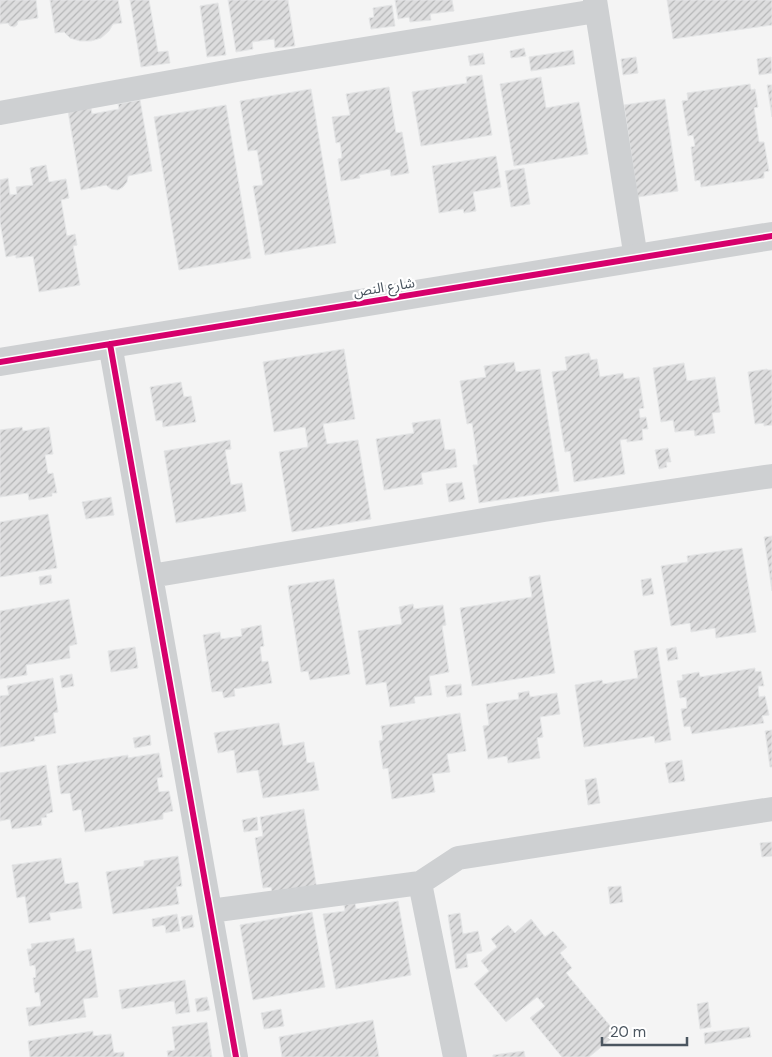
<svg xmlns="http://www.w3.org/2000/svg" width="772" height="1057" font-family="'DM Sans','Noto Sans Arabic',sans-serif">
<defs>
<pattern id="building-hatch" width="6" height="6" patternUnits="userSpaceOnUse" patternTransform="scale(1.25)"><rect width="6" height="6" fill="#ddddde"/><path d="M-1 1l2-2M0 6l6-6M5 7l2-2" fill="none" stroke="#b5b6b7"/></pattern>
</defs>
<rect width="100%" height="100%" fill="#f4f4f4"/>
<path fill="url(#building-hatch)" stroke="#e5e6e7" d="M0,0H36L38,18L18,21L17,25L14,27L10,26L8,23L0,24Z
M50,0H118L122,23L113,24L109,31L101,38L91,41H80L70,38L64,32L55,33Z
M130,0H149L158,52L168,51L170,63L141,67Z
M228,0H288L295,46L275,48L274,39L252,42L253,49L236,52Z
M395,0H452L454,11L430,14L431,20L410,22L409,17L398,19Z
M667,0H772V25L673,39Z
M218,3L226,55L207,57L200,6Z
M392,5L395,26L371,29L369,18L374,17L373,8Z
M524,48L526,56L511,58L510,51Z
M573,50L575,64L531,71L529,57Z
M483,53L485,64L470,66L468,56Z
M636,57L638,73L623,75L621,59Z
M771,57L772,73L759,75L757,59Z
M482,75L492,135L421,146L412,92L467,83L466,77Z
M541,77L546,108L579,102L588,154L514,166L500,84Z
M750,84L751,90L755,89L758,107L754,108L759,142H764L769,171L764,172V178L701,187L700,180L695,181L691,147L695,146L693,135L688,136L682,101L688,100L687,93Z
M767,85H772V117Z
M389,87L396,133L402,132L409,173L391,176L390,169L359,175L360,178L341,181L338,159L342,158L340,142L336,143L332,117L350,115L346,94Z
M311,89L336,243L265,255L253,186L263,185L257,150L248,151L240,101Z
M665,99L678,191L638,197L624,105Z
M140,100L152,171L128,176L127,182L123,187L118,190L111,189L106,185L81,190L68,111L91,108L92,114L119,109L118,104Z
M226,105L251,258L179,270L154,117Z
M496,156L501,187L473,192L476,211L464,213L463,209L439,213L432,166Z
M46,165L49,182L66,179L69,198L61,200L67,236L75,234L77,245L73,246L80,285L39,292L33,256L16,258V255L6,257L0,222V180L8,178L10,195L17,194L16,187L33,185L30,168Z
M524,168L530,204L511,207L505,171Z
M344,349L355,419L323,424L327,444L358,440L371,519L292,532L279,452L308,447L305,427L274,432L263,362Z
M589,353L591,360L597,359L600,377L623,373L624,379L639,377L644,408L639,409L640,418L646,417L648,429H642L643,440L627,442V439L620,440L625,474L574,482L570,451L565,452L552,372L567,370L565,357Z
M514,362L516,372L540,369L559,491L479,503L473,465H478L472,423L467,424L460,381L486,377L484,366Z
M684,363L687,381L715,377L720,412L712,413L715,433L695,436L694,430L675,432L673,420L661,422L653,368Z
M767,369L768,370H772V425L764,426V423L755,424L748,372Z
M181,382L184,397L191,396L196,422L163,427L162,420L156,421L150,387Z
M440,419L445,450L455,449L457,467L421,473L423,484L384,490L376,439L414,433L412,423Z
M22,427L23,431L49,427L53,454L45,455L48,474L53,473L57,493H52V496L29,500L28,493L0,497V430Z
M230,440L231,449L225,450L231,485L242,483L246,511L176,523L164,451Z
M668,448L671,462H666L667,467L659,469L655,450Z
M462,482L465,499L449,502L446,484Z
M111,497L114,515L86,519L82,502Z
M48,514L57,568L0,577V522Z
M772,536V591L764,537Z
M742,548L756,632L716,638L715,628L691,632L690,623L671,626L661,566L688,562L687,556Z
M51,575L52,583L40,585L39,577Z
M540,575L555,673L472,686L460,608L532,597L529,577Z
M651,578L654,594L643,596L641,580Z
M334,579L350,674L310,680L308,671L301,672L288,586Z
M69,599L77,644L69,646L70,658L26,665L27,675L0,679V611Z
M413,604L414,609L443,605L446,625L442,626L449,672L429,676L432,695L414,697L415,703L390,707L386,682L366,685L358,631L402,624L399,607Z
M261,625L264,646L260,647L262,662L268,661L272,683L234,689L235,696L224,698L222,691L212,692L203,635L220,632L221,639L242,636L241,629Z
M135,647L138,668L111,672L108,651Z
M657,647L671,740L655,743L654,736L584,747L575,685L602,680L603,684L638,678L634,651Z
M676,647L678,659L668,661L666,649Z
M755,668V672L761,671L764,686H758L759,697L765,696L769,715L762,716L764,723L692,734L690,726L684,727L681,709L687,708L686,697L680,698L677,681L683,680L682,675L699,672L700,677Z
M72,674L74,686L62,688L60,676Z
M53,678L58,712L53,713L56,733L34,737L35,741L0,747V696L9,695L7,686Z
M461,684L462,695L447,697L445,686Z
M529,691L530,697L557,693L560,714L540,717L543,737L537,738L540,758L508,763L507,756L488,759L483,726L489,725L486,704L519,699L518,693Z
M460,713L466,751L447,754L450,772L432,774L435,792L392,799L388,768L383,769L379,741L383,740L381,726Z
M279,723L283,746L304,742L307,763L314,762L319,790L263,798L258,770L237,773L234,750L218,753L214,733Z
M772,730V767H770L765,731Z
M150,735L151,745L135,748L133,738Z
M159,753L163,777L157,778L159,792L169,791L173,811L163,813V819L85,832L81,809L73,811L70,793L61,794L57,766L128,755V758Z
M682,760L685,781L669,783L665,763Z
M46,765L53,812L46,814L47,817L41,818L42,825L12,829L10,819L0,821V773Z
M596,778L600,803L588,805L585,780Z
M304,809L317,890L273,897L271,887L263,888L255,838L263,836L260,817Z
M257,817L258,830L244,832L242,820Z
M772,842V856L762,857L760,843Z
M178,856L182,886L176,887L179,904L113,914L106,872L144,866V861Z
M61,858L65,884L78,882L82,908L49,913L51,920L29,923L25,896L17,898L12,865Z
M621,886L623,902L610,904L608,887Z
M398,901L411,975L336,989L323,914L345,911L344,905L355,903L356,909Z
M312,912L325,987L253,1000L240,925Z
M460,913L463,934L478,931L482,951L466,954L468,967L456,969L448,915Z
M177,914L180,931L166,933L165,925L153,927L152,919Z
M192,915L194,927L183,929L181,917Z
M531,919L545,937L553,931L567,947L560,953L572,968L566,973L617,1034L589,1057H562L530,1018L545,1006L537,997L506,1022L474,984L489,971L481,961L497,947L491,939L508,925L515,933Z
M74,938L76,952L91,949L98,997L83,999L86,1017L29,1026L26,1008L41,1006L39,992L35,993L33,978L36,977L35,965L30,966L27,949H32L31,944Z
M185,980L190,1012L176,1014L174,1001L122,1009L119,990Z
M207,997L210,1010L197,1012L195,999Z
M708,1002L711,1027L700,1029L697,1004Z
M281,1009L284,1026L264,1029L261,1013Z
M373,1020L379,1057H282L279,1037Z
M207,1022L212,1057H168L167,1051L175,1050L172,1027Z
M749,1027L751,1037L705,1044L704,1033Z
M93,1031V1036L111,1034L114,1053L124,1052V1057H30L28,1041Z
M524,1051L525,1057H493V1055Z"/>
<g fill="none" stroke-linecap="round" stroke-linejoin="round">
<path stroke="#ced0d2" stroke-width="24" d="M595,0L636,258
M0,113L237,70L596,11
M110,344L236,1057
M151,576L544,510L772,476
M420,883L455,1057
M210,911L420,883L458,858L772,809"/>
<path stroke="#ced0d2" stroke-width="28" d="M0,362L772,236"/>
<g stroke="#fff" stroke-width="9">
<path id="cycleway" d="M110,344L236,1057
M0,362L772,236"/>
</g>
<use href="#cycleway" stroke="#d6006c" stroke-width="6"/>
</g>
<g text-anchor="middle" stroke-width="4.5" stroke-linejoin="round" paint-order="stroke">
<g font-size="14" fill="#4b5660" stroke="#fff">
<text transform="translate(384 287) rotate(-9)" y="5">شارع النص</text>
</g>
</g>
<path d="M602 1037v8h85v-8" fill="none" stroke="#4b5660" stroke-width="2.5"/>
<text x="610" y="1037" font-size="15" fill="#4b5660" stroke="#ffffff" stroke-width="4" paint-order="stroke">20 m</text>
</svg>
